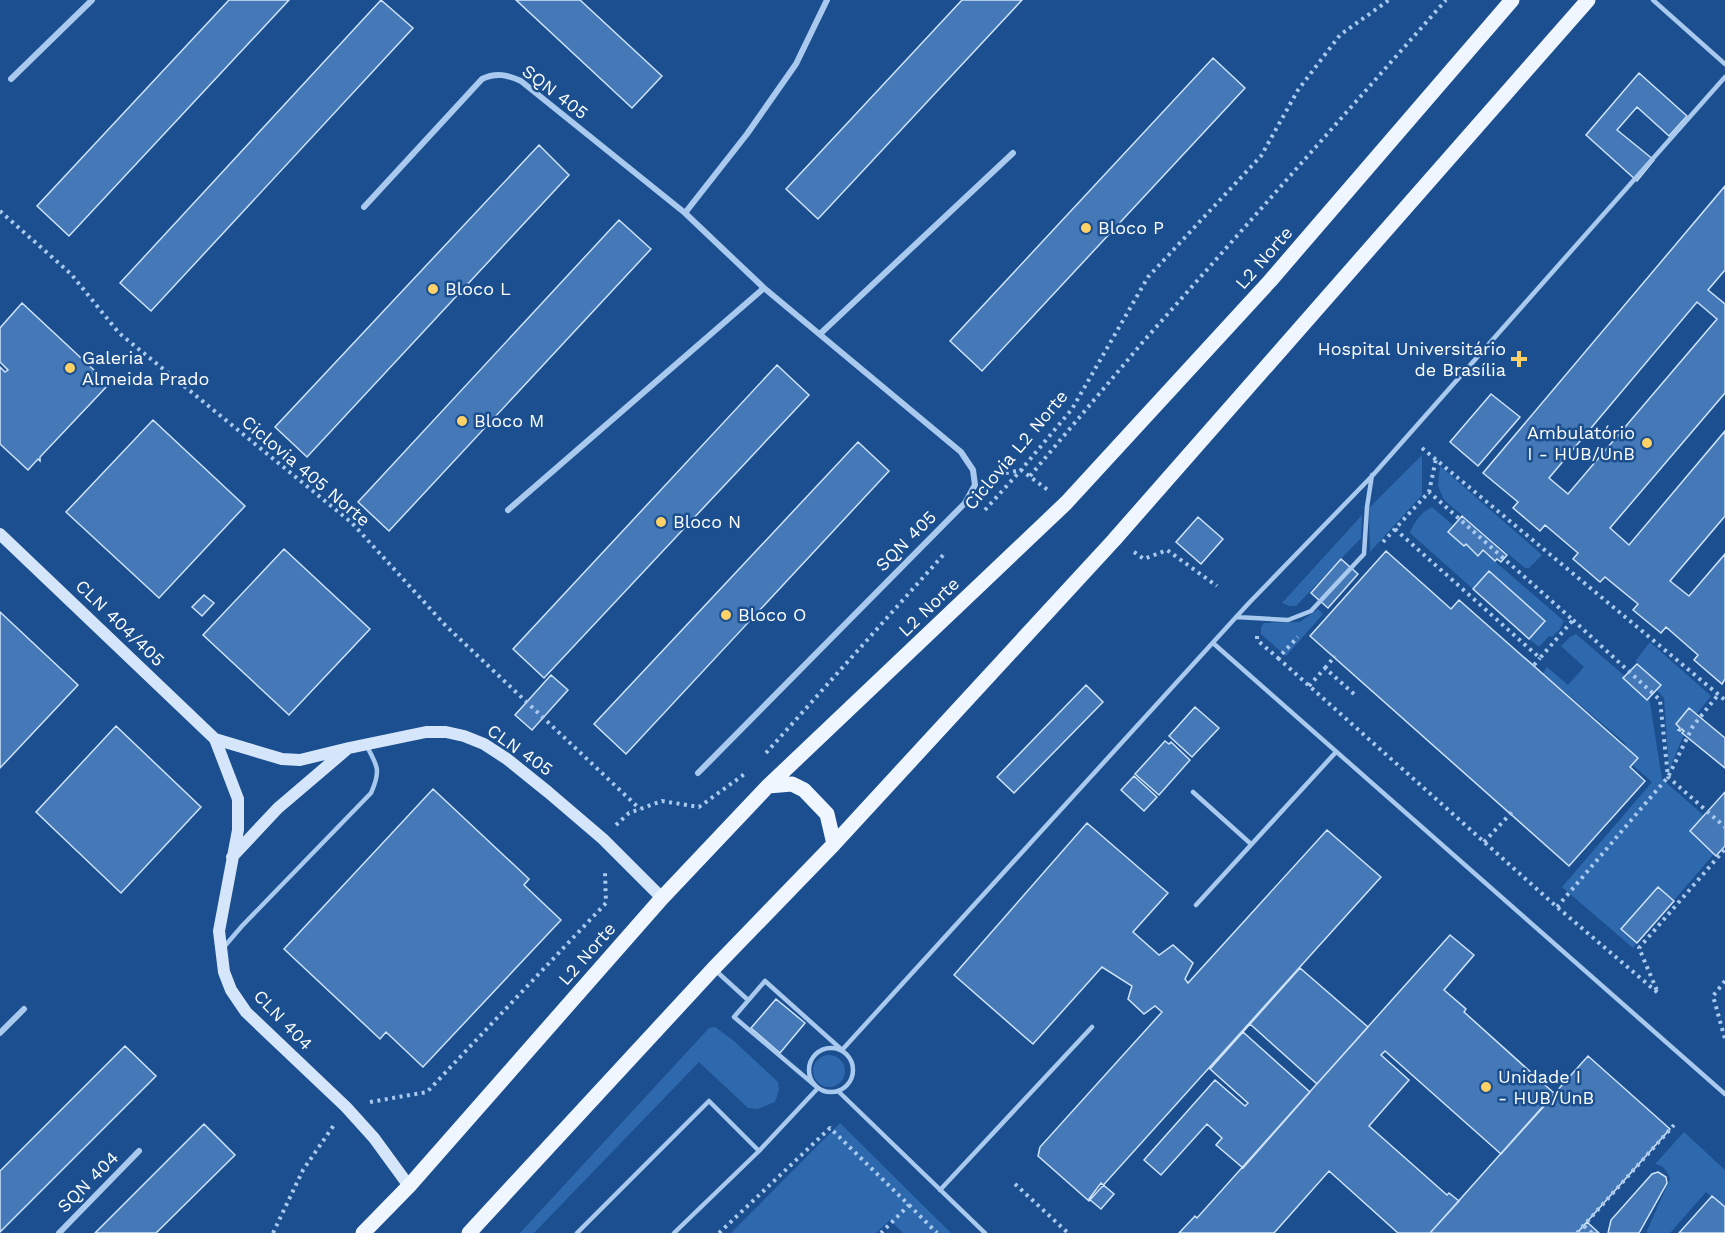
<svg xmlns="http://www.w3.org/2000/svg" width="1725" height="1233" font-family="'Work Sans',sans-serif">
<rect width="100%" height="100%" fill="#1b4f8f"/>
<path fill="#2e69ad" d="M1422,455V495L1370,552L1369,508Z
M1440,466L1542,555L1529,568H1525L1444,500L1438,486Z
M1432,507L1564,621L1560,629L1552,637L1549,636L1539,647L1529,639L1489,571L1473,589L1410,533C1414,522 1421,512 1432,507Z
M1362,515L1361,538L1296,606H1290L1282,603Z
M1318,609L1323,614L1286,656L1261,634V627L1264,623L1300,622Z
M1576,634L1649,697L1662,779L1725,834V841L1633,948L1562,887L1652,782L1619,753L1626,744L1543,673L1547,667L1568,685L1584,667L1561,646L1570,637Z
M1650,642L1711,696L1688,725L1669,770L1664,698L1644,677L1636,660Z
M715,1027L734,1041L778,1082L779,1090L775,1102L758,1109L748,1108L699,1062L534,1233H520L709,1028Z
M813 1071a16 16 0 1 1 32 0a16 16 0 1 1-32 0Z
M840,1123L951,1233H903L890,1220L876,1233H731Z
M1684,1132L1725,1170V1208L1706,1192L1670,1233H1646L1670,1179C1668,1171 1663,1165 1655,1164Z"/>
<path fill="#4478b7" stroke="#cfe3fa" stroke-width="1.5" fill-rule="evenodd" d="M229,0H289L69,236L37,206Z
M381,0L413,28L151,311L120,283Z
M516,0H580L662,76L632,108Z
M962,0H1022L818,219L786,189Z
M1213,58L1245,88L982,371L950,341Z
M1639,73L1687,116L1669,136L1637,107L1617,130L1654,160L1637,181L1586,135Z
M539,145L569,175L307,457L275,427Z
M1725,186V270L1708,290L1725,304V393L1610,528L1629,545L1725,431V516L1670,581L1689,596L1725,554V679L1722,684L1694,660L1698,655L1666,627L1661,633L1633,610L1638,604L1605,577L1600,582L1573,559L1578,553L1545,525L1540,531L1513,508L1518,502L1483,473ZM1697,302L1717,319L1568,494L1549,478Z
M619,220L651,249L389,531L358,502Z
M22,303L109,384L40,457V461L38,459L28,470L0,444V367L5,372L8,370L0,362V328Z
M777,365L809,395L544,678L513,649Z
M1491,394L1520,417L1478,466L1450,442Z
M153,420L245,506L159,598L66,512Z
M858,442L889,471L626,754L594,724Z
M1462,516L1507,555L1501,562L1497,559L1495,561L1483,550L1478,556L1466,544L1464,546L1448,532Z
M1198,517L1223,539L1201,564L1176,542Z
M284,549L370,629L289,715L203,635Z
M1386,551L1451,609L1459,600L1638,758L1630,767L1645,781L1569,866L1310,636Z
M1341,559L1358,574L1328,608L1311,593Z
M1489,571L1545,621L1529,639L1473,589Z
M204,595L214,603L202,616L192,607Z
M0,612L78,685L0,768Z
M1637,664L1661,685L1647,700L1623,678Z
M551,675L568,690L532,730L515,715Z
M1086,685L1103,702L1014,793L997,777Z
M1195,707L1219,728L1192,757L1169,736Z
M1689,708L1725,738V768L1682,733L1684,731L1682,729L1680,731L1678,730L1680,728L1676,724Z
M116,726L201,807L121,893L36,812Z
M1165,741L1169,744L1171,742L1190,760L1159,795L1135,774Z
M1134,776L1157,797L1144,811L1121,790Z
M433,789L529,879L524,885L561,920L423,1067L386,1032L380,1039L284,949Z
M1725,792V846L1716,856L1690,831Z
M1087,823L1168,893L1133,932L1159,955L1173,945L1193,963L1185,979L1188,983L1327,830L1381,877L1089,1201L1038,1156L1040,1147L1162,1012L1155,1006L1144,1014L1128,999L1132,986L1102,967L1033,1044L954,975Z
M1658,887L1674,901L1637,943L1621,929Z
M1450,935L1474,955L1444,990L1466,1009L1464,1012L1555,1094L1501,1154L1385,1051L1381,1055L1409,1080L1369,1126L1447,1195L1449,1193L1459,1201L1430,1233H1398L1329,1171L1274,1233H1179L1195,1216L1197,1218Z
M1300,968L1368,1027L1317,1084L1250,1024L1243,1032L1310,1092L1243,1168L1216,1145L1222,1138L1207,1124L1161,1175L1144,1160L1215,1080L1245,1106L1248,1103L1210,1069Z
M776,999L805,1023L780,1053L751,1028Z
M125,1046L156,1076L0,1232V1171Z
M1588,1056L1670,1129L1577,1233H1430Z
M204,1124L235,1155L156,1233H95Z
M1658,1172L1666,1177L1667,1183L1639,1233H1608L1611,1220L1652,1174Z
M1101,1183L1114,1194L1101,1209L1089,1199Z
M1712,1196L1725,1207V1233H1679Z
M1587,1222L1599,1233H1577Z"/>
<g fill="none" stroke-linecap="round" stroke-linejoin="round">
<path stroke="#a9c9ee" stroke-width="4" stroke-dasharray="3 4.5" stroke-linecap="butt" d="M0,211L71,274L119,333L352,523L446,626L640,809
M1422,448L1725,700
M991,476L1021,470L1048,490
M1030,476L1142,343L1446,0
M985,510L1021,470L1072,409L1148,277L1261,156L1298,90L1340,35L1389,0
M1395,529L1540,658L1573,620L1429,492
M1383,542L1429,492L1436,459
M1134,552L1144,559L1167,550L1217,586
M1573,620L1660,700L1668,777L1725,827
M1257,636V640L1278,658L1298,637
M1278,658L1557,907L1658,993L1639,948L1725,849
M1534,665L1540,658
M1325,668L1335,656
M1309,686L1325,668L1354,694
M766,753L945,553
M616,825L629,813L662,801L699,807L746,773
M1484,842L1513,811
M1557,907L1668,777L1693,726L1718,695
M1725,981L1713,996L1725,1039
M370,1102L427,1092L606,903L605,872
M1015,1184L1068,1233
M909,1205L937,1233
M1584,1226L1592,1233
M273,1233L303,1170L334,1125
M719,1233L830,1128L909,1205L881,1233
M1577,1233L1674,1125"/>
<path stroke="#a9c9ee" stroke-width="4.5" d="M1653,0L1725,64
M1236,617L1288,620L1311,611L1364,554L1367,507L1372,475
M1213,643L1725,1094
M1193,792L1251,844
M1196,905L1336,752
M224,947L242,926L371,793C381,771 378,766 366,745
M715,970L748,1000
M809 1070a22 22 0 1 1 44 0a22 22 0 1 1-44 0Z
M838,1091L985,1233
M940,1190L1092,1027
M577,1233L709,1101L759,1151
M674,1233L759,1151L818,1088L734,1017L765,981L842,1050L1248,604L1373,475L1725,77"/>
<path stroke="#a9c9ee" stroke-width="6" d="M11,79L92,0
M364,207L482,79C496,72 508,75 521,81L685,213L764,288L961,452L973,470L975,485L965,503L698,773
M685,213L747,134L796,64L827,0
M821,333L1013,153
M508,510L764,288
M0,1033L24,1009
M59,1233L139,1151"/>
<path stroke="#d6e6fa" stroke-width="12" d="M0,534L215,739L238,799V830L219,931L224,972L231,990L246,1012L346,1107L374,1138L409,1186
M215,739L282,759L300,760L349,748L426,732H446L464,736L484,744L507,759L548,792L603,839L662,898
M232,857L278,808L346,750"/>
<path stroke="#f0f6ff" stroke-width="15" d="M768,786L792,784L804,790L827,814L834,844
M363,1233L409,1186L662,898L768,786L1066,503L1270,281L1512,0
M469,1233L713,969L834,844L1114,540L1588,0"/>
</g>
<g fill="#ffd166" stroke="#1b4f8f" stroke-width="2">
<circle cx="1086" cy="228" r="6"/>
<circle cx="433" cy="289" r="6"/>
<path d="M1516 350h6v6h6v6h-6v6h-6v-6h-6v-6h6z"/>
<circle cx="70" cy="368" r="6"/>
<circle cx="462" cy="421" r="6"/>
<circle cx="1647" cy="443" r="6"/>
<circle cx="661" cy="522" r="6"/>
<circle cx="726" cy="615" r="6"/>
<circle cx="1486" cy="1087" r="6"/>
</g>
<g text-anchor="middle" stroke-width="5" stroke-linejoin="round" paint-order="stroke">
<g font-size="18" fill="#fff" stroke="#1b4f8f">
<text transform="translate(555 92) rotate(37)" y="6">SQN 405</text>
<text transform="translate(1264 258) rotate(-49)" y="6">L2 Norte</text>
<text transform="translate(1016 450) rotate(-50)" y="6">Ciclovia L2 Norte</text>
<text transform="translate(306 471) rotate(40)" y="6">Ciclovia 405 Norte</text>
<text transform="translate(906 541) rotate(-45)" y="6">SQN 405</text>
<text transform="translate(929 607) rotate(-44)" y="6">L2 Norte</text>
<text transform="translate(120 623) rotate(44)" y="6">CLN 404/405</text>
<text transform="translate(520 750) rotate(35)" y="6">CLN 405</text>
<text transform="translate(587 954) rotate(-49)" y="6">L2 Norte</text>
<text transform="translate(283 1020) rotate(46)" y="6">CLN 404</text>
<text transform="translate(88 1182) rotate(-45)" y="6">SQN 404</text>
</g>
<g font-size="18" fill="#fff" stroke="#1b4f8f" text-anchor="start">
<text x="1098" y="234">Bloco P</text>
<text x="445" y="295">Bloco L</text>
<text x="1506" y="355" text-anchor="end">Hospital Universitário<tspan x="1506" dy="21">de Brasília</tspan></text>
<text x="82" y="364">Galeria<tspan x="82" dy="21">Almeida Prado</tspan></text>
<text x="474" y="427">Bloco M</text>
<text x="1635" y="439" text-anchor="end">Ambulatório<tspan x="1635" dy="21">I - HUB/UnB</tspan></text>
<text x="673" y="528">Bloco N</text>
<text x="738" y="621">Bloco O</text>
<text x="1498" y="1083">Unidade I<tspan x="1498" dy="21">- HUB/UnB</tspan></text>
</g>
</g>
</svg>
